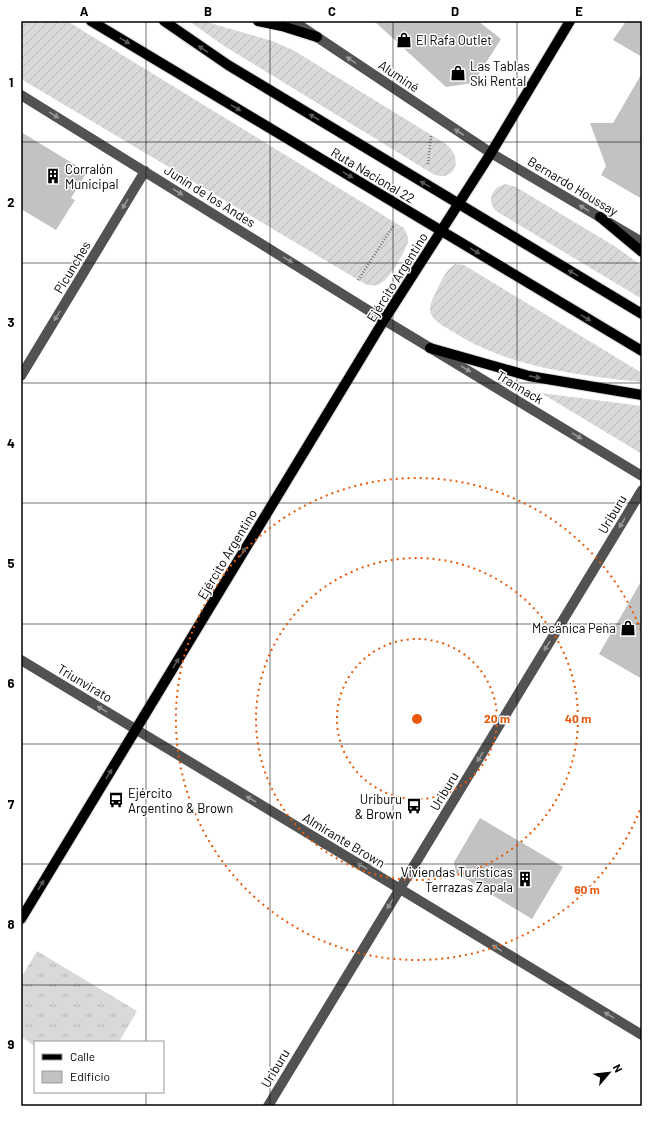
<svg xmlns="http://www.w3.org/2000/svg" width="663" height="1127" font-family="Barlow,sans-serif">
<defs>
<pattern id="grass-tufts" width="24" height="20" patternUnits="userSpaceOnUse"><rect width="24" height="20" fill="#d9d9d9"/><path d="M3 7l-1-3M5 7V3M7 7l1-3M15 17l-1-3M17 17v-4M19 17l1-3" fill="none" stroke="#b8b8b8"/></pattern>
<pattern id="garden-furrows" width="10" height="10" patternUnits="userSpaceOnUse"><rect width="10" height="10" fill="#d9d9d9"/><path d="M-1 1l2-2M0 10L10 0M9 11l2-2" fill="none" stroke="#b8b8b8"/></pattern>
</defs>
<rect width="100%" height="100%" fill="#fff"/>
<path fill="url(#grass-tufts)" d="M37,951L137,1011L119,1042H35V1046L21,1037V978Z"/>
<path fill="url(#garden-furrows)" d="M21,21H67L404,228L408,237V242C404,253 389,282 377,285C373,286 369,285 365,284L21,79Z
M189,21H203L272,41L293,50L446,144C466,161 452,183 433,174L224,46Z
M506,184L516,187L616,247L642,266V299L496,211C486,200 492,187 506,184Z
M455,264L464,265L642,373V382C577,375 511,368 455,333C437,322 422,317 435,294C440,284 445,270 455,264Z
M541,393L642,406V454Z"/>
<path fill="#c2c2c2" d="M374,21H478L501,39L473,83L446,87Z
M626,21H642V57L613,40Z
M642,73V199L601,175L606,166L590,123H613Z
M21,132L87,172L71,198L75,200L56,230L21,209Z
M642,580V679L599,654Z
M480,818L563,867L532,919L456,873L454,862Z"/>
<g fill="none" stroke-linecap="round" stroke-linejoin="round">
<g stroke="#dbdbdb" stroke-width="12">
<path id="major" d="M91,21L642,351
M164,21L228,65L642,314
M258,21L282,26L317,37
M600,217L642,252
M430,348L529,376L642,395
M21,919L384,320L491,153L570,21"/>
</g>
<path stroke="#747474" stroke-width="2.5" stroke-dasharray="1 2" stroke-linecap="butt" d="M428,164L431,135
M358,280L394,225"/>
<path stroke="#525252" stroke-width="10" d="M293,21L491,153L642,242
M21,95L384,320L642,476
M21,376L145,171
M21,660L642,1035
M268,1106L642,490"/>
<use href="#major" stroke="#000" stroke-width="10"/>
</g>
<defs><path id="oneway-solid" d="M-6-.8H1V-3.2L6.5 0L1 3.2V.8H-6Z"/></defs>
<g fill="#595959">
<use href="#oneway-solid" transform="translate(125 41) rotate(31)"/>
<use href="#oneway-solid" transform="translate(203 49) rotate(-146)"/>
<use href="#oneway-solid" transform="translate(236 108) rotate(31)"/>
<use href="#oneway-solid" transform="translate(314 117) rotate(-149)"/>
<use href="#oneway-solid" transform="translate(348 175) rotate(31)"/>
<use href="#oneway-solid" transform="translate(425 184) rotate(-149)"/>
<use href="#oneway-solid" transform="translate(475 251) rotate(31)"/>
<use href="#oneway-solid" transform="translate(573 273) rotate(-149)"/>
<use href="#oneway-solid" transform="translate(586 318) rotate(31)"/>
<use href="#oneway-solid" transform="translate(535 377) rotate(11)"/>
<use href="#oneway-solid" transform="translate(243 552) rotate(-59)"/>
<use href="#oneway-solid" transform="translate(176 663) rotate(-59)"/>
<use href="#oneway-solid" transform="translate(109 774) rotate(-59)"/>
<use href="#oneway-solid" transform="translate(41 885) rotate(-59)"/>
</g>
<g fill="#979797">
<use href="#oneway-solid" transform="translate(351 60) rotate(-146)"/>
<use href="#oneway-solid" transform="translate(54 115) rotate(32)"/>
<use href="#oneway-solid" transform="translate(459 132) rotate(-147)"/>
<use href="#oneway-solid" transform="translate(178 192) rotate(32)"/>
<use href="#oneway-solid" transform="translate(125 204) rotate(121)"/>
<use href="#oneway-solid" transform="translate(584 208) rotate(-149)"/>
<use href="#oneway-solid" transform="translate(288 260) rotate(32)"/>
<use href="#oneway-solid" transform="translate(57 316) rotate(121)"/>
<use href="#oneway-solid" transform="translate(466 369) rotate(31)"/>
<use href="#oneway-solid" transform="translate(577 436) rotate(31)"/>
<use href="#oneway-solid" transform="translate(622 523) rotate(121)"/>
<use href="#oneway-solid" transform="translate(547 646) rotate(121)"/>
<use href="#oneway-solid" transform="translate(102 709) rotate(-149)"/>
<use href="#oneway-solid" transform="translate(480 757) rotate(121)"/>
<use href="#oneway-solid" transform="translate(251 799) rotate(-149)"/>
<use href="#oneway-solid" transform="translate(362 866) rotate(-149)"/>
<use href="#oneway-solid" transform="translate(390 904) rotate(121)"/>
<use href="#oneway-solid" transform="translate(497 948) rotate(-149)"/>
<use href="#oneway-solid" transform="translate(609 1015) rotate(-149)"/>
</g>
<path fill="none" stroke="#000" stroke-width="1" stroke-opacity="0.55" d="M146,21V1042M270,21V1106M393,21V1106M517,21V1106M21,142H642M21,263H642M21,383H642M21,503H642M21,624H642M21,744H642M21,864H642M21,985H642M146,1092V1106"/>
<g fill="none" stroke="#e8590c" stroke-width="2" stroke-dasharray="2 4">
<circle cx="417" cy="719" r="80"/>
<circle cx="417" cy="719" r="161"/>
<path d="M642 805A241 241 0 1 1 642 633"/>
</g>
<defs>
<g id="shop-bare" transform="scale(1.2)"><path d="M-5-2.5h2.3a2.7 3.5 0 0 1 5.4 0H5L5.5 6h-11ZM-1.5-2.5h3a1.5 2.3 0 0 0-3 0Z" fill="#000" stroke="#fff" stroke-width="2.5" paint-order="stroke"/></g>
<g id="building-bare" transform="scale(1.2)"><path d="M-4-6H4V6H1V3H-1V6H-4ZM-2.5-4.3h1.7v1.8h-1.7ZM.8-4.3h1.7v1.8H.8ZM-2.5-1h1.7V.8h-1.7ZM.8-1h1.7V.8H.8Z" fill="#000" stroke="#fff" stroke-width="2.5" paint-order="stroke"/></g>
<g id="bus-bare" transform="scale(1.2)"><path d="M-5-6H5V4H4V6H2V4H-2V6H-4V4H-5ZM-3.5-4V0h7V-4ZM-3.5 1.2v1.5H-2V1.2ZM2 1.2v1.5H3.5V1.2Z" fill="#000" stroke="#fff" stroke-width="2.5" paint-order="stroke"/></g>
</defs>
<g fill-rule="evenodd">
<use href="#shop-bare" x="404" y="40"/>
<use href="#shop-bare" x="458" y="73"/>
<use href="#building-bare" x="53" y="176"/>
<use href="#shop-bare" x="628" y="628"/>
<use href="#bus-bare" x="116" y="800"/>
<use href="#bus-bare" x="414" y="806"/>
<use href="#building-bare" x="525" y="879"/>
</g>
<g text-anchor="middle" stroke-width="3" stroke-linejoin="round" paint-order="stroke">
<g font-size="13" fill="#000" stroke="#fff" text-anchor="start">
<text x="416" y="45">El Rafa Outlet</text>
<text x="470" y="71">Las Tablas<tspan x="470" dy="15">Ski Rental</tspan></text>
<text x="65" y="174">Corralón<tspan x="65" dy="15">Municipal</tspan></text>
<text x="616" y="633" text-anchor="end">Mecánica Peña</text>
<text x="128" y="798">Ejército<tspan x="128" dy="15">Argentino &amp; Brown</tspan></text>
<text x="402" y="804" text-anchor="end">Uriburu<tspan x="402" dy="15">&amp; Brown</tspan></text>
<text x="513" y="877" text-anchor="end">Viviendas Turísticas<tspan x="513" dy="15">Terrazas Zapala</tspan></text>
</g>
<g font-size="13" fill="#000" stroke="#fff">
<text transform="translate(399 76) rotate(34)" y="5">Aluminé</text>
<text transform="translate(373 175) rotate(31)" y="5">Ruta Nacional 22</text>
<text transform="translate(573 186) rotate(31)" y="5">Bernardo Houssay</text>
<text transform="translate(210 196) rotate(32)" y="5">Junín de los Andes</text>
<text transform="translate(72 267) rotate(-59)" y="5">Picunches</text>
<text transform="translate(397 277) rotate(-58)" y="5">Ejército Argentino</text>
<text transform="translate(520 387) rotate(31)" y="5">Trannack</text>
<text transform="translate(612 514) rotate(-59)" y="5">Uriburu</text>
<text transform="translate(227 554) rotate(-59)" y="5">Ejército Argentino</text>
<text transform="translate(85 683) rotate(31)" y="5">Triunvirato</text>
<text transform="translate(444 791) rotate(-59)" y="5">Uriburu</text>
<text transform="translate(344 840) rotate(31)" y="5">Almirante Brown</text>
<text transform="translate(275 1068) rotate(-59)" y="5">Uriburu</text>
</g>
</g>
<circle cx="417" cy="719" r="6" fill="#e8590c" stroke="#fff" stroke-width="2"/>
<g font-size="12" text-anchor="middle" font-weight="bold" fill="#e8590c" stroke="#fff" stroke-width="3" stroke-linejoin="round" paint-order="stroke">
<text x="497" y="723">20 m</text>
<text x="578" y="723">40 m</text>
<text x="587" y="894">60 m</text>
</g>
<rect width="663" height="1127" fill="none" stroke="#ffffff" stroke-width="44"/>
<rect x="34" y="1041" width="130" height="52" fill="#ffffff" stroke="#999999"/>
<rect x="42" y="1054" width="20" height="6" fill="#000000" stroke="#999999"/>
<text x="70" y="1061" font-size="12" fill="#000000">Calle</text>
<rect x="42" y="1071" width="20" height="12" fill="#c2c2c2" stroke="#999999"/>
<text x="70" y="1081" font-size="12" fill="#000000">Edificio</text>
<g transform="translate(609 1073) rotate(62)" stroke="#ffffff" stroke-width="3" paint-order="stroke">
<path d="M0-3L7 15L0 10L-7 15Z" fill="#000000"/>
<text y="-6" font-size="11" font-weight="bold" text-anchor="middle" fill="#000000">N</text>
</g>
<rect x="22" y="22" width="619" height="1083" fill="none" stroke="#000" stroke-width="1.5"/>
<g font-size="13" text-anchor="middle" font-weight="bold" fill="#000">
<text x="84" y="16">A</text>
<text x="208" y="16">B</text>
<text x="332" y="16">C</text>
<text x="455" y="16">D</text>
<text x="579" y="16">E</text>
<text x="11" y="87">1</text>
<text x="11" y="207">2</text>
<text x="11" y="327">3</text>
<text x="11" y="448">4</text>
<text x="11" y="568">5</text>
<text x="11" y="688">6</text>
<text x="11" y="809">7</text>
<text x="11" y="929">8</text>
<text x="11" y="1049">9</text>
</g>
</svg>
